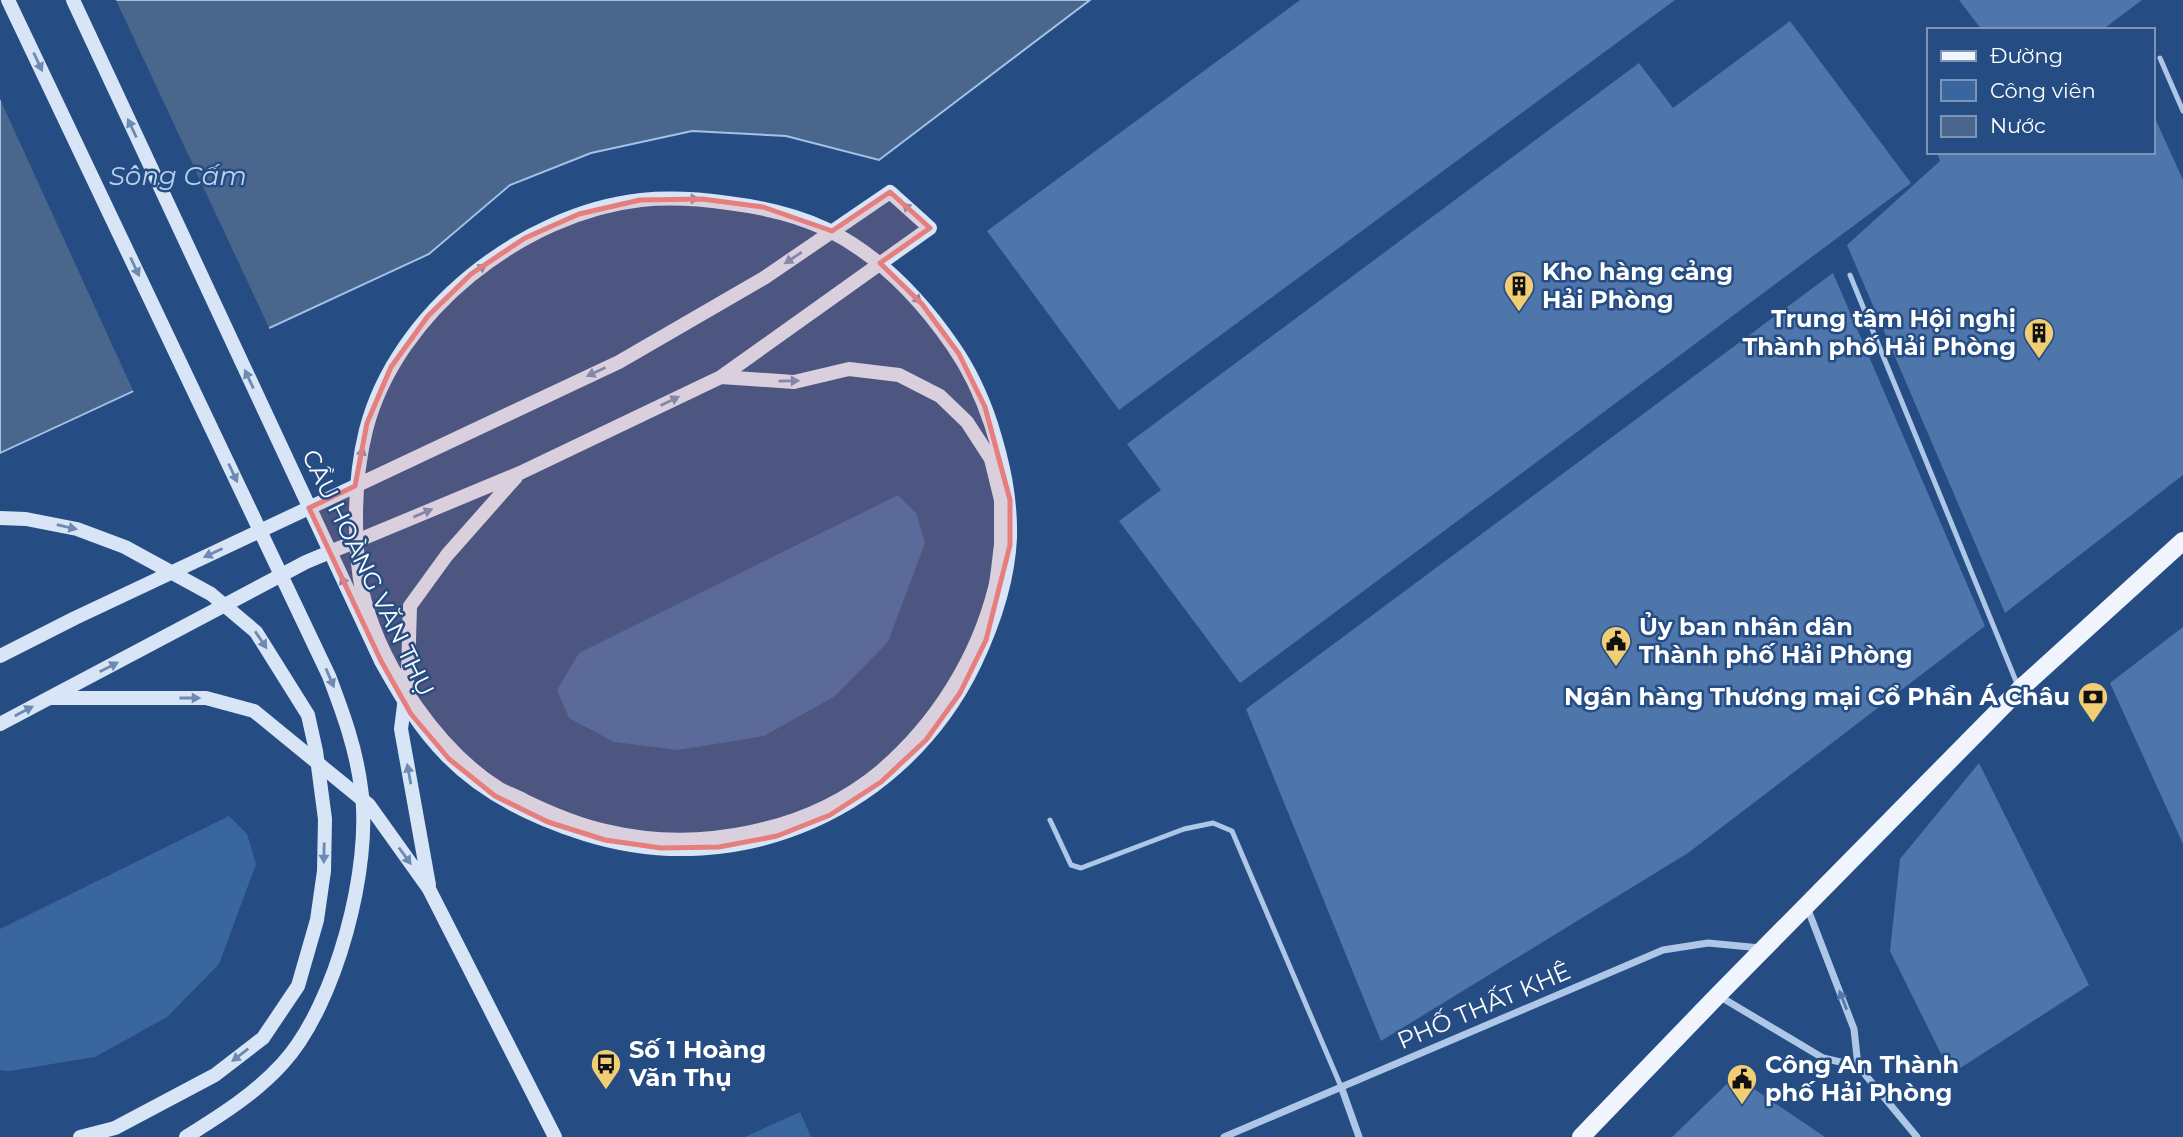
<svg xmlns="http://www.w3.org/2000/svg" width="2183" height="1137" font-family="Montserrat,sans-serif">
<rect width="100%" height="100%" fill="#264d83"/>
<path fill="#3a66a0" d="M898,495L916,513L925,543L888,642L835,696L764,736L678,750L614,742L569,718L557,690L579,653Z
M229,816L247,834L256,864L219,964L167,1017L95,1057L9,1071L0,1070V929Z
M800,1112L811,1137H745Z"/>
<path fill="#4a668d" stroke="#a3c2e8" stroke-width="2" d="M0,0H1090L879,160L786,136L692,131L591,153L510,185L429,254L0,453Z"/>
<path fill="#264d83" d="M0,0H116L271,332L135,395L0,99Z"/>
<path fill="#4e76ab" d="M1300,0H1675L1119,410L987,231Z
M1959,0H2142L2102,30H1982Z
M1790,21L1911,183L1240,683L1119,521L1161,490L1127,444L1639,63L1673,108Z
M2153,114L2183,180V475L2005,613L1847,245L1940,161L1937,152H2153Z
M1833,273L1985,626L1688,853L1381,1041L1246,709Z
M2183,627V844L2110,683Z
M1979,763L2089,985L1951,1074L1890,951L1900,859Z
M1735,1076L1825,1137H1672Z"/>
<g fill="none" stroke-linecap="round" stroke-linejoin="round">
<path stroke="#aec7e7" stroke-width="5" d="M2160,58L2183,111
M1850,275L2018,686
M1050,820L1071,865L1081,868L1184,829L1213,823L1232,831L1342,1089"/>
<path stroke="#aec7e7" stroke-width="7" d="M1807,907L1854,1029L1858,1066L1917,1137
M1719,996L1823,1058L1858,1066
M1342,1089L1359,1137
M1224,1137L1663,950L1708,943L1761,948"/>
<path stroke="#d8e5f6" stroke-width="14" d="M721,377L794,382L849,369L899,375L940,396L967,422L991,459L1001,500V545
M0,656L75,618L619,362L764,278L890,192L930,228L721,377L520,473L306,562L0,724
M52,698H206L254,711L369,805L429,889L555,1137
M429,885L401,729L408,674L410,606L447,555L516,477"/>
<path stroke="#f0f5fd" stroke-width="18" d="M1581,1137L1718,995L2020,689L2183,541"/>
<path stroke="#d8e5f6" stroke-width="14" d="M8,0L329,676C343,713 356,748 361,788C373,865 336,1005 283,1063C255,1094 221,1115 186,1137
M73,0L381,661C400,695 419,728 447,756C485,795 534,818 585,834C740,883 905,809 975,663C993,625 1008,581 1010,538C1011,498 1003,462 991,424C982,397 969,369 953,346C920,298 879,255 826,229C796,215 761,207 728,203C700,199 670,197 641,200C523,213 396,312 366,430C359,458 356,487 356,516C356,544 357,575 365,602C384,670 438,750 498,788C507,793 516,796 525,801C550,813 578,825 606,831C698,853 808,832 881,771C936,724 977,659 995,588C998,575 999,559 1001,545
M0,518L26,519L77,529L125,547L211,594L256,632L308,715L316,751L325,819L324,871L317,920L298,986L263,1038L215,1075L115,1128L80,1137"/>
</g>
<defs><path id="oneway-solid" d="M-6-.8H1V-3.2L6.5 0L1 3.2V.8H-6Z" transform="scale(1.75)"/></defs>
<g fill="#6d8ab1">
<use href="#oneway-solid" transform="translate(38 62) rotate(65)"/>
<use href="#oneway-solid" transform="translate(132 128) rotate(-115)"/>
<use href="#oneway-solid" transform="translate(689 199) rotate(-1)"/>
<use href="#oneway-solid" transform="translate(910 210) rotate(-138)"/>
<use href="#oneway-solid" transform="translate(793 258) rotate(146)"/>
<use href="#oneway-solid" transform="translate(135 267) rotate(65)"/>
<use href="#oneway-solid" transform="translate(478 270) rotate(-35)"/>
<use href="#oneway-solid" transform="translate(914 296) rotate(44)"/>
<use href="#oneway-solid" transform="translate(596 372) rotate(155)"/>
<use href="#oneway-solid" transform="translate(249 379) rotate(-115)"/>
<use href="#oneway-solid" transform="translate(789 381) rotate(-1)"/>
<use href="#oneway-solid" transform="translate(670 401) rotate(-26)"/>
<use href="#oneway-solid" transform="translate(361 457) rotate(-79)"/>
<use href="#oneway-solid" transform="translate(233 473) rotate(65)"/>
<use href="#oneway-solid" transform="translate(423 513) rotate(-23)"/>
<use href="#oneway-solid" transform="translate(67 527) rotate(13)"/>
<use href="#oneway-solid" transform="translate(213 553) rotate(155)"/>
<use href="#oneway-solid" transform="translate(345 585) rotate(-115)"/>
<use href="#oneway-solid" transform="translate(261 640) rotate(56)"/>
<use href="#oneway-solid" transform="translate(109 667) rotate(-27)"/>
<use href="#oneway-solid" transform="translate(330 678) rotate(67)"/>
<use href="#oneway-solid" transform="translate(190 698)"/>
<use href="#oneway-solid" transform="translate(24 711) rotate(-28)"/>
<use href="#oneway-solid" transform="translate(409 774) rotate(-100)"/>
<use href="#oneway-solid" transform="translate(324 853) rotate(91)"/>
<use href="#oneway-solid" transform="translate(405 856) rotate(54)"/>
<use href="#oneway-solid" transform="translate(240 1055) rotate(142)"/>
</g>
<use fill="#5678a6" href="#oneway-solid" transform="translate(1843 1000) rotate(-111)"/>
<path fill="#e67e7e" fill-opacity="0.2" stroke="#e67e7e" stroke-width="5" stroke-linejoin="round" d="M890,192L930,228L880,263L922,304L959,354L985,407L1010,500V545L986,640L960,693L926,740L881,782L830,815L777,836L719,847L661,848L605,840L548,822L495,796L449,759L411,714L381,661L309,508L355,486L367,423L391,367L428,316L471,274L525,238L579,214L640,200L702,199L763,207L832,231Z"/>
<defs>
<g id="building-pin" transform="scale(1.575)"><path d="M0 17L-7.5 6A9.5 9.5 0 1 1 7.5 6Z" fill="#f1ce73" stroke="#264d83"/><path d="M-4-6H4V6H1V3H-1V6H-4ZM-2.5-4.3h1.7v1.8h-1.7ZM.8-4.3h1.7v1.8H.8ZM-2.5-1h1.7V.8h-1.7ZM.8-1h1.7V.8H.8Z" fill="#111"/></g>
<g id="civic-pin" transform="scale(1.575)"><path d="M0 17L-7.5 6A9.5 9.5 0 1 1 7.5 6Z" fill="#f1ce73" stroke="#264d83"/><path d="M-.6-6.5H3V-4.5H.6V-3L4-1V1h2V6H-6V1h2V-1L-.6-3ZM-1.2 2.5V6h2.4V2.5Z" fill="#111"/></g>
<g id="bank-pin" transform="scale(1.575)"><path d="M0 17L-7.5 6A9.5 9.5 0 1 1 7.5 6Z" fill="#f1ce73" stroke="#264d83"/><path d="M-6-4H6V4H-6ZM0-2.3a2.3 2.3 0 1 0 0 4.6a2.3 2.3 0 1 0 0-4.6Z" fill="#111"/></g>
<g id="bus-pin" transform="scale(1.575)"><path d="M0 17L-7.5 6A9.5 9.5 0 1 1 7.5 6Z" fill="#f1ce73" stroke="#264d83"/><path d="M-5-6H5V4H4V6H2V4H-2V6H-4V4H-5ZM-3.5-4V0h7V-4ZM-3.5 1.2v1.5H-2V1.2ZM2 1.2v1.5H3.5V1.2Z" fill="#111"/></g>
</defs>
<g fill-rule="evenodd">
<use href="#building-pin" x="1519" y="286"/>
<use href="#building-pin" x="2039" y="333"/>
<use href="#civic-pin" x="1616" y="641"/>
<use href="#bank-pin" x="2093" y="697"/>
<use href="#bus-pin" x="606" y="1064"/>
<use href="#civic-pin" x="1742" y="1079"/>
</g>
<g text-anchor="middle" stroke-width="5" stroke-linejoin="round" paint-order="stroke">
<g font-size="24" font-weight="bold" fill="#fff" stroke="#264d83" text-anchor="start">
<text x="1542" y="280">Kho hàng cảng<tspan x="1542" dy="28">Hải Phòng</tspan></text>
<text x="2016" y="327" text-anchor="end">Trung tâm Hội nghị<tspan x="2016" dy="28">Thành phố Hải Phòng</tspan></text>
<text x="1639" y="635">Ủy ban nhân dân<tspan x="1639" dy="28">Thành phố Hải Phòng</tspan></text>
<text x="2070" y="705" text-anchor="end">Ngân hàng Thương mại Cổ Phần Á Châu</text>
<text x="629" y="1058">Số 1 Hoàng<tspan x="629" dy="28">Văn Thụ</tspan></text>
<text x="1765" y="1073">Công An Thành<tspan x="1765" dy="28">phố Hải Phòng</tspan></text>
</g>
<g font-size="24" fill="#fff" stroke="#264d83">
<text transform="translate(368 573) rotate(64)" y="8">CẦU HOÀNG VĂN THỤ</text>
<text transform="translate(1484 1006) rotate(-23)" y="8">PHỐ THẤT KHÊ</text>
</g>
<g font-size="26" font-style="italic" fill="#bad1ef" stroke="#264d83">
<text x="178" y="185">Sông Cấm</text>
</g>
</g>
<rect x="1927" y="28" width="228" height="126" fill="#264d83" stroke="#7d94b5" stroke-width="2"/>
<rect x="1941" y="51" width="35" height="10" fill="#f0f5fd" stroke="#7d94b5" stroke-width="2"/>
<text x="1990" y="63" font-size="21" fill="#ffffff">Đường</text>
<rect x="1941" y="80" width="35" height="21" fill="#3a66a0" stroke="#7d94b5" stroke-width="2"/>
<text x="1990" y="98" font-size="21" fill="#ffffff">Công viên</text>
<rect x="1941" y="116" width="35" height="21" fill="#4a668d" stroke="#7d94b5" stroke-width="2"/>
<text x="1990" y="133" font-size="21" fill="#ffffff">Nước</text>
</svg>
